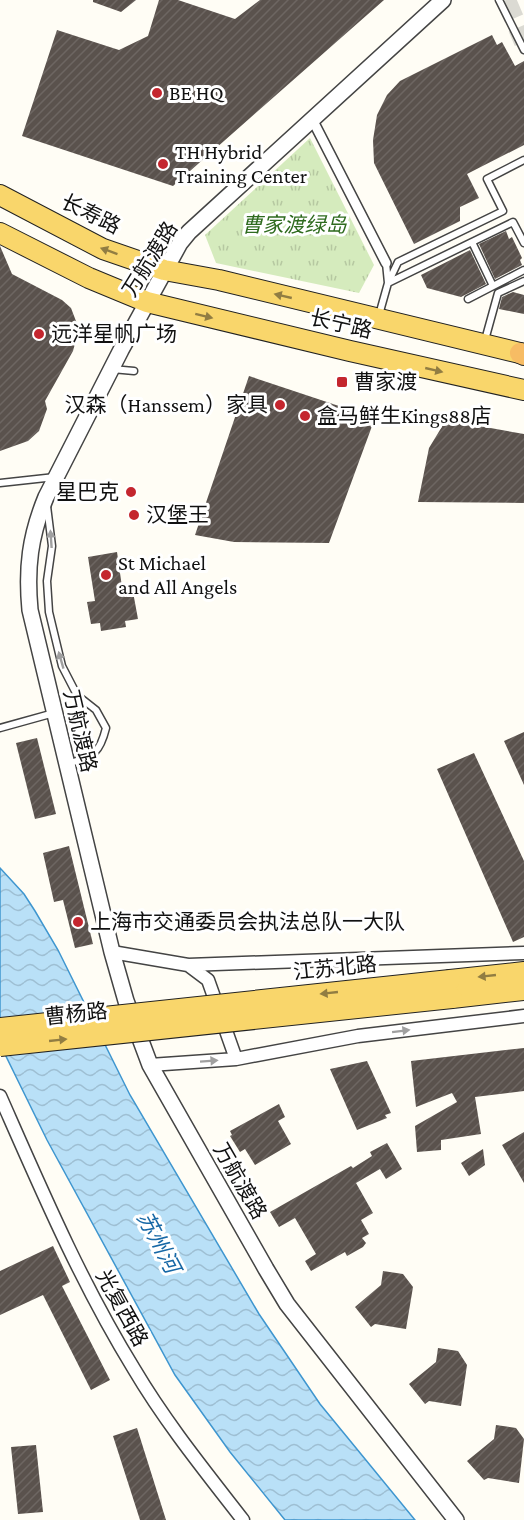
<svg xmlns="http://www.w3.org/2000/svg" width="524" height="1520" font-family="'Crimson Pro','Noto Sans SC',serif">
<defs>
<pattern id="park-tufts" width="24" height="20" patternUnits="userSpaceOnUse" patternTransform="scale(1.5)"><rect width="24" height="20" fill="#d5ebbd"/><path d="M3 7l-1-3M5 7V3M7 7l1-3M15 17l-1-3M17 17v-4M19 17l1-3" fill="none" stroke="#b6c8a1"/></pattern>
<pattern id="water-waves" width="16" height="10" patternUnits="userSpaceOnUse" patternTransform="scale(1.5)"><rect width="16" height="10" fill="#b9e0f7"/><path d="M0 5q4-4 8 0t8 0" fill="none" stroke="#9ebfd3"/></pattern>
<pattern id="building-hatch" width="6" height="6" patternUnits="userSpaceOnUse" patternTransform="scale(1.5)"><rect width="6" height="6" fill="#5a524d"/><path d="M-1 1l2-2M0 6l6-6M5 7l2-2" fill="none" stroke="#6d6662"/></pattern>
</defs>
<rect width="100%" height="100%" fill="#fffdf5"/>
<path fill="url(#park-tufts)" d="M310,138L374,265L359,293L216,263L205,235Z"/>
<path fill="url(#water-waves)" stroke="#3f96cf" stroke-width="1.5" d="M0,868L24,894L35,911L58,950L130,1095L259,1314L320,1404L415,1520H285L230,1452L175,1375L47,1140L0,1044Z"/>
<path fill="url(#building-hatch)" d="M93,0H136L121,12L93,2Z
M159,0H178L235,19L260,0H384L173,186L22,136L57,30L119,50L148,36Z
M492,35L497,45L502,42L515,66L524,61V145L467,174L479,198L460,207V221L414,244L374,163L373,140L377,115L387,95L400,81Z
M506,231L509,239L512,237L522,258L520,260L522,265L495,279L479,244Z
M0,246L12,274L62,300L71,308L79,329L73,351L45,401L47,409L39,431L28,441L0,451Z
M470,250L486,284L461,297L427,288L421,275Z
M513,292L524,295V314L499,309L502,297Z
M249,376L375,418L329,543L234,542L195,535Z
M446,420L524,434V503L418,502L429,448Z
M117,552L123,594L133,592L138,619L125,621L126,627L101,631L100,623L91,624L87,602L95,601L88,557Z
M524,732V785L504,741Z
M37,738L56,814L35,819L16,743Z
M474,753L524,861V937L513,942L437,769Z
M69,846L93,944L75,948L63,900L54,902L43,853Z
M524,1048V1091L475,1097L481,1134L441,1140V1150L417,1152L415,1126L457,1102L452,1093L416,1107L411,1061Z
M367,1061L391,1113L385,1115L387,1118L357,1130L330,1069Z
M279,1104L285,1117L278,1121L291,1144L255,1165L245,1149L240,1152L230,1136L232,1135L230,1131Z
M524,1132V1183L502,1145Z
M387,1143L402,1169L386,1179L380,1169L356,1183L373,1213L361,1220L369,1234L362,1238L366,1243L363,1247L347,1256L345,1252L311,1271L305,1261L316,1254L295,1218L279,1227L270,1212L351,1166L353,1168L372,1156L370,1152Z
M483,1149L485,1165L469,1176L461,1163Z
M53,1246L70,1282L62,1286L110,1380L91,1390L43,1295L0,1315V1271Z
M383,1271L403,1274L413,1287L406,1329L375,1324L371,1327L355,1307L381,1285Z
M438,1348L458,1351L467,1365L461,1406L429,1401L425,1404L409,1384L436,1362Z
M496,1425L516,1428L524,1439L519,1483L488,1478L484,1480L467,1461L494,1439Z
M137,1428L166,1520H140L113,1436Z
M36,1445L43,1512L18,1514L11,1447Z"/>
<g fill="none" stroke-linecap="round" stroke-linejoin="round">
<path stroke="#dbdad3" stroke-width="20" stroke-dasharray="20 10" stroke-linecap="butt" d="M506,0L524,42"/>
<g stroke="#444" stroke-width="9">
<path id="service" d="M499,0L524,50
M472,242L493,286
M388,283L398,262L503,211L487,179L524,160
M388,283L513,222L524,243
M468,299L524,270
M379,315L388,283L386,263
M485,340L498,293L524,281
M112,369L134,371
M0,483L55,477
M47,506L52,546L47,581L49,612L62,666L77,695L96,710L106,728C99,756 92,756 67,764
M0,728L54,713"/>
</g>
<g stroke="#444" stroke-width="12">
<path id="pedestrian" d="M312,119L386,263"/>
</g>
<g stroke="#444" stroke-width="15">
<path id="minor" d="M112,952L188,965L208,980L236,1059
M188,965L524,953
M150,1065L236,1059L358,1036L524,1016
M0,1096C41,1189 81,1283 134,1369C166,1423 205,1471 243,1520"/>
</g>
<g stroke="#444" stroke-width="18">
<path id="tertiary" d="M443,0L189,232L180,243L121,350L46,497C30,536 26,568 30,610L112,952L126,1001L150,1065L266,1269L287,1304L456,1520"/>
</g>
<g stroke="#222" stroke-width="22">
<path id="primary" d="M0,195L103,249L164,270L219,280L524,354
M0,233L89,278L147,302L350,351L524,390
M450,980L524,972
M452,998L524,990"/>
</g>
<g stroke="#222" stroke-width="22">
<path id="trunk" d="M520,353L524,355"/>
</g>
<use href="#service" stroke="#fff" stroke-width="6"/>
<use href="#pedestrian" stroke="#fff" stroke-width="9"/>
<use href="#minor" stroke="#fff" stroke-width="12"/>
<use href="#tertiary" stroke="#fff" stroke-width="15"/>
<use href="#primary" stroke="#f9d66b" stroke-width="20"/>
<use href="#trunk" stroke="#f7bc64" stroke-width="20"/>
<g stroke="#222" stroke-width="22" stroke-linecap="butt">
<path id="primary-bridge" d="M0,1028L450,980
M0,1046L452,998"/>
</g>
<use href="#primary-bridge" stroke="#f9d66b" stroke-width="20"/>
</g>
<defs><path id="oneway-solid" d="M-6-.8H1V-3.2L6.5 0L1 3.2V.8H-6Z" transform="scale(1.5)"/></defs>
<g fill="#917d42">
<use href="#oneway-solid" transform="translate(109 251) rotate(-160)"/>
<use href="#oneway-solid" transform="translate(283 296) rotate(-167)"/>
<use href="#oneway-solid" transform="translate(204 316) rotate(14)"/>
<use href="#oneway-solid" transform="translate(434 370) rotate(13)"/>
<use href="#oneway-solid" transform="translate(487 976) rotate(174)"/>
<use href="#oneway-solid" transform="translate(329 993) rotate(174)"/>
<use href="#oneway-solid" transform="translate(58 1040) rotate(-6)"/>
</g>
<g fill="#a0a0a0">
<use href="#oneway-solid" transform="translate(51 539) rotate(-94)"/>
<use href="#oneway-solid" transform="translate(61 660) rotate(-106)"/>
<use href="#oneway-solid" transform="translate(401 1031) rotate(-7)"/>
<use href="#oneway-solid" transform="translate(209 1061) rotate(-4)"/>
</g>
<g fill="#c4262e" stroke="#fff" stroke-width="2">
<circle cx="157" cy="93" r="6"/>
<circle cx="163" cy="164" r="6"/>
<circle cx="39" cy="334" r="6"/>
<rect x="336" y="376" width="12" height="12" rx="3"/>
<circle cx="280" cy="405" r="6"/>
<circle cx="305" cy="416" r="6"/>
<circle cx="131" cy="492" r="6"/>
<circle cx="134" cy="515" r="6"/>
<circle cx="106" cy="575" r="6"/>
<circle cx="78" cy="922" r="6"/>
</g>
<g text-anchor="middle" stroke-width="6" stroke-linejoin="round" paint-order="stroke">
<g font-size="21" fill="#111" stroke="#fff" text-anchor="start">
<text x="169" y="100">BE HQ</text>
<text x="175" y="159">TH Hybrid<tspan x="175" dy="24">Training Center</tspan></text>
<text x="51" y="341">远洋星帆广场</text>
<text x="354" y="389">曹家渡</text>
<text x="268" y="412" text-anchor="end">汉森（Hanssem）家具</text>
<text x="317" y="423">盒马鲜生Kings88店</text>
<text x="119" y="499" text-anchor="end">星巴克</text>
<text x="146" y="522">汉堡王</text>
<text x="118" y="570">St Michael<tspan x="118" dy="24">and All Angels</tspan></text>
<text x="90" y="929">上海市交通委员会执法总队一大队</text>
</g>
<g font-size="21" fill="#111" stroke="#fff">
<text transform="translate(91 214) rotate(26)" y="7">长寿路</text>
<text transform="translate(150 259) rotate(-58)" y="7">万航渡路</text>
<text transform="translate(341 324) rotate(13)" y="7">长宁路</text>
<text transform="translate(80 731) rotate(77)" y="7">万航渡路</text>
<text transform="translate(335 968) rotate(-6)" y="7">江苏北路</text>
<text transform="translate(76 1014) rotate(-6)" y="7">曹杨路</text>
<text transform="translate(240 1181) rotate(60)" y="7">万航渡路</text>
<text transform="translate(122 1308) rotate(61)" y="7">光复西路</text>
</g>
<g font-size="21" font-style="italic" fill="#2f6b1f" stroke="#fff">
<text x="294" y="232">曹家渡绿岛</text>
</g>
<g font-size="22" font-style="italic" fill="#1768a6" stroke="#fff">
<text transform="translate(159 1242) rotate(62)" y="8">苏州河</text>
</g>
</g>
</svg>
